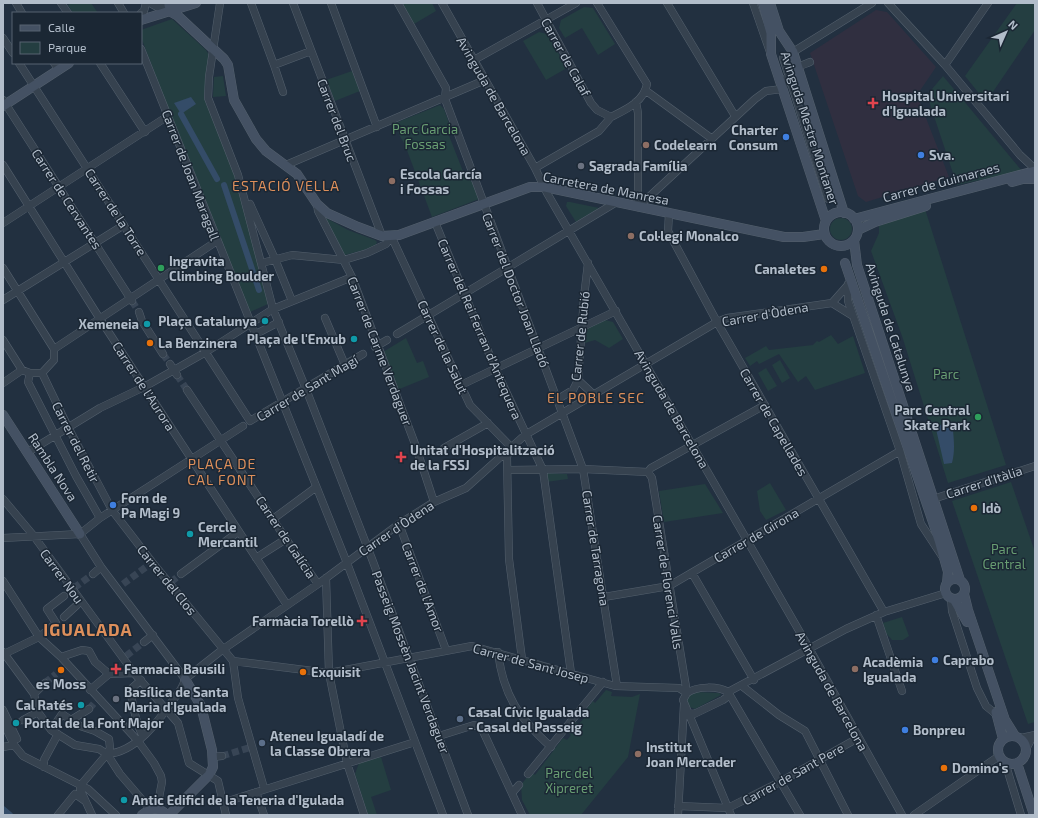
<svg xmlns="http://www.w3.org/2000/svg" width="1038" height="818" font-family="'Exo 2',sans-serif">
<rect width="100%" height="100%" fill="#223040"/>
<path fill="#302f40" d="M876,10L887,12L936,67L917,95L949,177L866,202L858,196L810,53Z"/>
<path fill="#243e41" d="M72,3H91L98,13H73L68,5Z
M402,3H432L436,11L414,24Z
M1017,3H1035V30L986,102L965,76Z
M584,7L593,8L615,44L598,55L582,28L565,38L559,28L561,20Z
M172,19L206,50L209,55L204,98L238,184L268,304L250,312L192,171L141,37V30Z
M539,32L547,34L567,68L546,80L523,41Z
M352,71L360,91L335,101L326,80Z
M223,76L226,96L213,97L214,77Z
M943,76L1017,165L1022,171L957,185L927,95Z
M440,105L444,109L450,126L446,128L466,179L469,178L476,188L479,199L432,217L405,145L393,124Z
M567,202H570L599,208L576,222L566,206Z
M925,209L1006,465L948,483L902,336L871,251L879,233V226Z
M326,218L348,230L375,240L377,242L375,247L345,255L325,219Z
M830 229a11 11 0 1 1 22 0a11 11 0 1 1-22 0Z
M605,320L613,322L623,339L609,348L595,340L585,343L586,329Z
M831,335L838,344L853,336L865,373L815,390L806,376L798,382L779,354L759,364L757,361L750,366L745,358L766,346L769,350L813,345L817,341L819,342Z
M406,338L417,363L423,361L429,377L397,390L383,352Z
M780,360L790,378L782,383L772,365Z
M766,368L777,386L768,391L758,373Z
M545,473L567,474L568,479L546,482Z
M1011,482L1035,552V722L1028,724L952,501Z
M770,483L786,510L766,520L760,511L757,491Z
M705,484L723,513L664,522L659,491Z
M902,617L909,636L903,640H892L885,632L883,623Z
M606,690L612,692L611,696L632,697L640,694L628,757L581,815H530L522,800L521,785L531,772L535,775L563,738L567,740L571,735L567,732L576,722L579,724L584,718L581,716L593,701L595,703Z
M695,692L719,693L721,695L695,709L690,707C684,700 688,696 695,692Z
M381,757L391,790L371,797L377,815H368L355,774L359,763Z"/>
<path fill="#344c68" d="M191,97L196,104L181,114L174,103Z
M944,422L951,424L950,427L953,430C954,442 955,451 952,463L944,464L936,429Z"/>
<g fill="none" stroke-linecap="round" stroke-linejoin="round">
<path stroke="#344c68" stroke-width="6" d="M181,114L217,179
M224,185L259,290
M3,809L10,815"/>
<path stroke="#384555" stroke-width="7" stroke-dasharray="7 3.5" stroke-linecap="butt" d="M132,301L139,312
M163,354L170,364
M177,375L187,390
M171,582L181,574
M123,584L150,564
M74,588L93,574
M126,656L144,642
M45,683L56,674
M89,709L96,701
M14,724L23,720
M222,756L252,747"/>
<g stroke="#54606d" stroke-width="8">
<path id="street" d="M16,3L22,13
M61,3L68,13
M118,3L124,13
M150,3L157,7L169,5
M220,3L209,77L208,98L238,175L273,309L306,389L372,559L468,815
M251,3L274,65L311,51
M293,3L382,236
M331,3L377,127
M398,3L446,88L445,99L583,469L617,686
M442,3L535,168L547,193L809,648L902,815
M537,3L591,103L597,110L611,117C625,110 644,102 647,84L597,3
M667,3L735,116
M753,3L770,52
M888,3L945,65L1020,155L1035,169
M141,13L144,11L146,3
M3,38L13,53
M141,49L347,563L443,815
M793,52L872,3
M783,58L828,199
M474,60L576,3
M19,63L250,421L363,354
M54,63L59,70
M100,63L145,132
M274,65L283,92
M945,65L988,3
M645,90L711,138
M3,100L132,301
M636,102L638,113V207
M3,165L100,319L287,605
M286,165L485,80
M535,168L599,131L611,117
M250,204L275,259L292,301
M317,204L318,211L352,277L415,444L434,502
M638,207L755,99L766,91L782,89C790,68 790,70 810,62
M669,214L668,231L717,322L884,612
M435,222L495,368L543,470L571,673
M3,223L168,116
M262,263L292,255L344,260L367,253L386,244L391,237L393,240L470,405L511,447L507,457L509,559L522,659
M3,268L54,349
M848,284V301L900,451L921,524L942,556
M3,300L124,225
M832,303L847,286
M139,312L142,321L163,354
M325,318L345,365
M256,334L279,322
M397,334L615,203
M3,340L22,370
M375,347L387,340
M170,364L177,375
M30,373L28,382L76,476L100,518
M42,373L68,427L112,510L152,562L233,661
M578,380L593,394
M3,383L22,370L30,373H42L54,360V349L217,241
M461,385L616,311
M187,390L286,539L318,584
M558,399L573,390L578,380L584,297L588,263
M444,448L488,423
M28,452L100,408L144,387L206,352L273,309L352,277
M508,470L583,469L648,472L651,468L765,405
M648,472L652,478L687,693
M3,499L33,535L134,673L178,723L189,763L218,781L226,815
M933,499L1035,466
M273,519L315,488
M399,524L446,650
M80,534L100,518L243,426
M80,534L101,567L185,679
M3,538L80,534
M256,558L286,539
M692,573L754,680
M93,574L101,567
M181,574L238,532
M326,578L329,673L347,763L364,815
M3,581L39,637L61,657L138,741L154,763L161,776L162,782L157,808
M604,597L669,586L900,451
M951,598L952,611L977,688L986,706L997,715
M876,615L902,691
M64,617L77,605
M56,623L47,609L64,596
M144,642L153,635
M3,652L34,694L38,712L51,730L75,745L99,749L107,754L120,774L150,809
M498,652C503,695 519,718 551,747
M4,654L39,637L55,624
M61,657L82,650L89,651L95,662L109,674L134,673
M233,661L329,673L472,646L615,686L679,688L687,693
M233,661L238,698L264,788
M185,679L222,650L318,584L399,524L434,502L466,488L525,435L717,322L727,318L832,303L853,316
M141,680L131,689C131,700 137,727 143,736
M742,686L779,715L805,731L848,815
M90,690L109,674
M728,692L846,629L884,612L946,593
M728,692C718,686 697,686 687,693L683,700L731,815
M728,692L800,815
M34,694L45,683
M3,710L17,739
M689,713L694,714L723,700L727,697L728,692
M23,720L38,712
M71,720L89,709
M3,722L14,745L23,756L88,789L116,815
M51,730L62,714L80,726L95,731L109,739L110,748L107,754L80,786V789L92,815
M439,736L474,725L481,727L522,815
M1021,738L1035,735
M3,747L14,745
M1026,749L1033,736
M107,754C136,752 158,722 173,700C179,692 183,688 185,679
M212,757L222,756
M1005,762L1021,815
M44,767V760L58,734
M528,774L603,682
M256,792L264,815
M512,793L519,785
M222,803L415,742
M678,806L728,808L780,782L858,738
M58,815L75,794L85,801
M678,815L684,704
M914,815L999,756"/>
</g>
<g stroke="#54606d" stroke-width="10">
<path id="secondary" d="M174,3L169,5L171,12L178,16L224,59L228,65L234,100L256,139L266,151L297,174L317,204L327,213L358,227L382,236L399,235L530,187H545L784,237H803L824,234
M763,3L771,33V54L826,221
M770,3L779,31L793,52L844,213
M141,20L196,3
M3,106L69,63
M1012,182L1023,179H1035
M824 229a17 17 0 1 1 34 0a17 17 0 1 1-34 0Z
M854,219L1035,171
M858,230L875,222L926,206
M854,240L857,265L960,580
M845,263L939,540L948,572L947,583
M3,415L80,534
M945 589a10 10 0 1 1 20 0a10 10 0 1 1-20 0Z
M964,594L968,610L1005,720L1015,736
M954,599L967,622
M996,712L1003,739
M998 750a14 14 0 1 1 28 0a14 14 0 1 1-28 0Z
M1017,763L1034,815
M142,815C151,808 158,806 167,815
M169,815L209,775L213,767L212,750L201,706L185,679"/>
</g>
<use href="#street" stroke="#36424f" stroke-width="7"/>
<use href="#secondary" stroke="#445163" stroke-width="9"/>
</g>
<g fill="#e0444e" stroke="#1b2734" stroke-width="1.5">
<path d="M871 97h4v4h4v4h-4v4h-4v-4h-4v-4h4z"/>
<path d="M399 451h4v4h4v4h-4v4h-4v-4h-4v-4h4z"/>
<path d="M360 615h4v4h4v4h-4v4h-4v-4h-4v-4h4z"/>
<path d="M114 663h4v4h4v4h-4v4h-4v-4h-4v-4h4z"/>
</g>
<g fill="#3f7fe0" stroke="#1b2734" stroke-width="1.5">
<circle cx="786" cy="137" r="4"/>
<circle cx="921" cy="155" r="4"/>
<circle cx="113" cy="505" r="4"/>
<circle cx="935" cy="660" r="4"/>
<circle cx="905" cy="730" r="4"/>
</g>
<g fill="#8d6e63" stroke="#1b2734" stroke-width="1.5">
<circle cx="646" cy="145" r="4"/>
<circle cx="392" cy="181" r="4"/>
<circle cx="631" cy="236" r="4"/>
<circle cx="855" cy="669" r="4"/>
<circle cx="638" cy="754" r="4"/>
</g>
<g fill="#6b7280" stroke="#1b2734" stroke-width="1.5">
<circle cx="581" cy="166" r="4"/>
<circle cx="116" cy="699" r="4"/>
</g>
<g fill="#2e9e5b" stroke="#1b2734" stroke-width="1.5">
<circle cx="161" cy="268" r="4"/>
<circle cx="978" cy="417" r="4"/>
</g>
<g fill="#e8710a" stroke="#1b2734" stroke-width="1.5">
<circle cx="824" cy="269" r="4"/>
<circle cx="150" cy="343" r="4"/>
<circle cx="974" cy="508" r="4"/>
<circle cx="61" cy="670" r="4"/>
<circle cx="303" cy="672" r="4"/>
<circle cx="944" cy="768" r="4"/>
</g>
<g fill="#0f9aa8" stroke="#1b2734" stroke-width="1.5">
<circle cx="265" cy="321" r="4"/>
<circle cx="147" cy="324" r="4"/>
<circle cx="354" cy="339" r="4"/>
<circle cx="190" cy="534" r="4"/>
<circle cx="81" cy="705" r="4"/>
<circle cx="16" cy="723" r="4"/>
<circle cx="124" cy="800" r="4"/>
</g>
<g fill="#5c6f8a" stroke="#1b2734" stroke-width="1.5">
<circle cx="460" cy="719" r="4"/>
<circle cx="262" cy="743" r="4"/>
</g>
<g text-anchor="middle" stroke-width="3" stroke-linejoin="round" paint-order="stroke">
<g font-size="13" fill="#b2bdca" stroke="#1b2734">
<text transform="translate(566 57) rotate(61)" y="5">Carrer de Calaf</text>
<text transform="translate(494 96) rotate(60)" y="5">Avinguda de Barcelona</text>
<text transform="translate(337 120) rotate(69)" y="5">Carrer del Bruc</text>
<text transform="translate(810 128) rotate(72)" y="5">Avinguda Mestre Montaner</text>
<text transform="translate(191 175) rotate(69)" y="5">Carrer de Joan Maragall</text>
<text transform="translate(941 182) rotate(-15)" y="5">Carrer de Guimaraes</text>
<text transform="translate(606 188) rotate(11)" y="5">Carretera de Manresa</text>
<text transform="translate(67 199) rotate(57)" y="5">Carrer de Cervantes</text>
<text transform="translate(116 212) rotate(57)" y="5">Carrer de la Torre</text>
<text transform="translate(516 290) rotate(69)" y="5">Carrer del Doctor Joan Lladó</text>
<text transform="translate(765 314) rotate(-10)" y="5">Carrer d'Òdena</text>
<text transform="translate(891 327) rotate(72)" y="5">Avinguda de Catalunya</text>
<text transform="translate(480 329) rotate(67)" y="5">Carrer del Rei Ferran d'Antequera</text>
<text transform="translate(580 336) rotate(-84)" y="5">Carrer de Rubió</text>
<text transform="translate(443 347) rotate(65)" y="5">Carrer de la Salut</text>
<text transform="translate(380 351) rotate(69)" y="5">Carrer de Carme Verdaguer</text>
<text transform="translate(144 386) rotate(57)" y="5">Carrer de l'Aurora</text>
<text transform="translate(307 388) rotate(-31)" y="5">Carrer de Sant Magí</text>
<text transform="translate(672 409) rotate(60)" y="5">Avinguda de Barcelona</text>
<text transform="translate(774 422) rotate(60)" y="5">Carrer de Capellades</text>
<text transform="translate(76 442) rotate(63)" y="5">Carrer del Retir</text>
<text transform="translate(53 467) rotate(57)" y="5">Rambla Nova</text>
<text transform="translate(984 482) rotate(-18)" y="5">Carrer d'Itàlia</text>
<text transform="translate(396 528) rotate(-34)" y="5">Carrer d'Òdena</text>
<text transform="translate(756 535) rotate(-30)" y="5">Carrer de Girona</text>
<text transform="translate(286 537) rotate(56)" y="5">Carrer de Galícia</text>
<text transform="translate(596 548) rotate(81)" y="5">Carrer de Tarragona</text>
<text transform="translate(62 576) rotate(54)" y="5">Carrer Nou</text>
<text transform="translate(167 580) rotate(51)" y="5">Carrer del Clos</text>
<text transform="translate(668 582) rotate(81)" y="5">Carrer de Florenci Valls</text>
<text transform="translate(423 587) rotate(69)" y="5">Carrer de l'Amor</text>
<text transform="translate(411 662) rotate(69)" y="5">Passeig Mossèn Jacint Verdaguer</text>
<text transform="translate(531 663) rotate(15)" y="5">Carrer de Sant Josep</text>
<text transform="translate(832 691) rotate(61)" y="5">Avinguda de Barcelona</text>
<text transform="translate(793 774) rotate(-29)" y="5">Carrer de Sant Pere</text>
</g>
<g font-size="13" font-weight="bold" fill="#b2bdca" stroke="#1b2734" text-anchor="start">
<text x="882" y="101">Hospital Universitari<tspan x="882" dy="15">d'Igualada</tspan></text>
<text x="778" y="135" text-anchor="end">Charter<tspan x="778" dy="15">Consum</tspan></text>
<text x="654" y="150">Codelearn</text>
<text x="929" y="160">Sva.</text>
<text x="589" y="171">Sagrada Família</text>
<text x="400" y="179">Escola García<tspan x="400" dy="15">i Fossas</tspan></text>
<text x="639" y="241">Col·legi Monalco</text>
<text x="169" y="266">Ingravita<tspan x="169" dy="15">Climbing Boulder</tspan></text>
<text x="816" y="274" text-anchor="end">Canaletes</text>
<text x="257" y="326" text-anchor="end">Plaça Catalunya</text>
<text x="139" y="329" text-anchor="end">Xemeneia</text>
<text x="346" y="344" text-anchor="end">Plaça de l'Enxub</text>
<text x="158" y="348">La Benzinera</text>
<text x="970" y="415" text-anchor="end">Parc Central<tspan x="970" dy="15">Skate Park</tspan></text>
<text x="410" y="455">Unitat d'Hospitalització<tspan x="410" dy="15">de la FSSJ</tspan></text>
<text x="121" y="503">Forn de<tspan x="121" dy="15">Pa Magi 9</tspan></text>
<text x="982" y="513">Idò</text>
<text x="198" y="532">Cercle<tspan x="198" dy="15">Mercantil</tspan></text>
<text x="354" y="626" text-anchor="end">Farmàcia Torellò</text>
<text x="943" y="665">Caprabo</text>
<text x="863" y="667">Acadèmia<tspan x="863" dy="15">Igualada</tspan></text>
<text x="124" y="674">Farmacia Bausili</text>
<text x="311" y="677">Exquisit</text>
<text x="61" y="689" text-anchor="middle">es Moss</text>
<text x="124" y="697">Basílica de Santa<tspan x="124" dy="15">Maria d'Igualada</tspan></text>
<text x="73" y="710" text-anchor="end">Cal Ratés</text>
<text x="468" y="717">Casal Cívic Igualada<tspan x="468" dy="15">- Casal del Passeig</tspan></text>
<text x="24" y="728">Portal de la Font Major</text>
<text x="913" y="735">Bonpreu</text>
<text x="270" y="741">Ateneu Igualadí de<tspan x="270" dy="15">la Classe Obrera</tspan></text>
<text x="646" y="752">Institut<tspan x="646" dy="15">Joan Mercader</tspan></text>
<text x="952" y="773">Domino's</text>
<text x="132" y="805">Antic Edifici de la Teneria d'Igulada</text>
</g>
<g font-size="13" fill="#689d72" stroke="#1b2734">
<text x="425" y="134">Parc Garcia<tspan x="425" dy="15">Fossas</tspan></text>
<text x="946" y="379">Parc</text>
<text x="1004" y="554">Parc<tspan x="1004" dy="15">Central</tspan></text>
<text x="569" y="778">Parc del<tspan x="569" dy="15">Xipreret</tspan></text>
</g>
<g font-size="14" letter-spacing="1" fill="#dd8f5b" stroke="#1b2734">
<text x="286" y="191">ESTACIÓ VELLA</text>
<text x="596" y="403">EL POBLE SEC</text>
<text x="222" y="469">PLAÇA DE<tspan x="222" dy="16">CAL FONT</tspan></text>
</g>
<g font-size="17" font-weight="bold" letter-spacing="1" fill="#dd8f5b" stroke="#1b2734">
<text x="88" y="636">IGUALADA</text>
</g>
</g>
<rect width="1038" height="818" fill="none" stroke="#b2bdca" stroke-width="8"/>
<rect x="12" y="12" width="130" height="52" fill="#1b2734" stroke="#576370"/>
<rect x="20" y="25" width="20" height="6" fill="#445163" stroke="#576370"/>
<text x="48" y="32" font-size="12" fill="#b2bdca">Calle</text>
<rect x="20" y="42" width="20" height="12" fill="#243e41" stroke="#576370"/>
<text x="48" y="52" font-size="12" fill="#b2bdca">Parque</text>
<g transform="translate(1006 32) rotate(45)" stroke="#1b2734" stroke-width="3" paint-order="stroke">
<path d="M0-3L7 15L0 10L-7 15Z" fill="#b2bdca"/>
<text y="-6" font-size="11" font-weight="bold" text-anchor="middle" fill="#b2bdca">N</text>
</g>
</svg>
